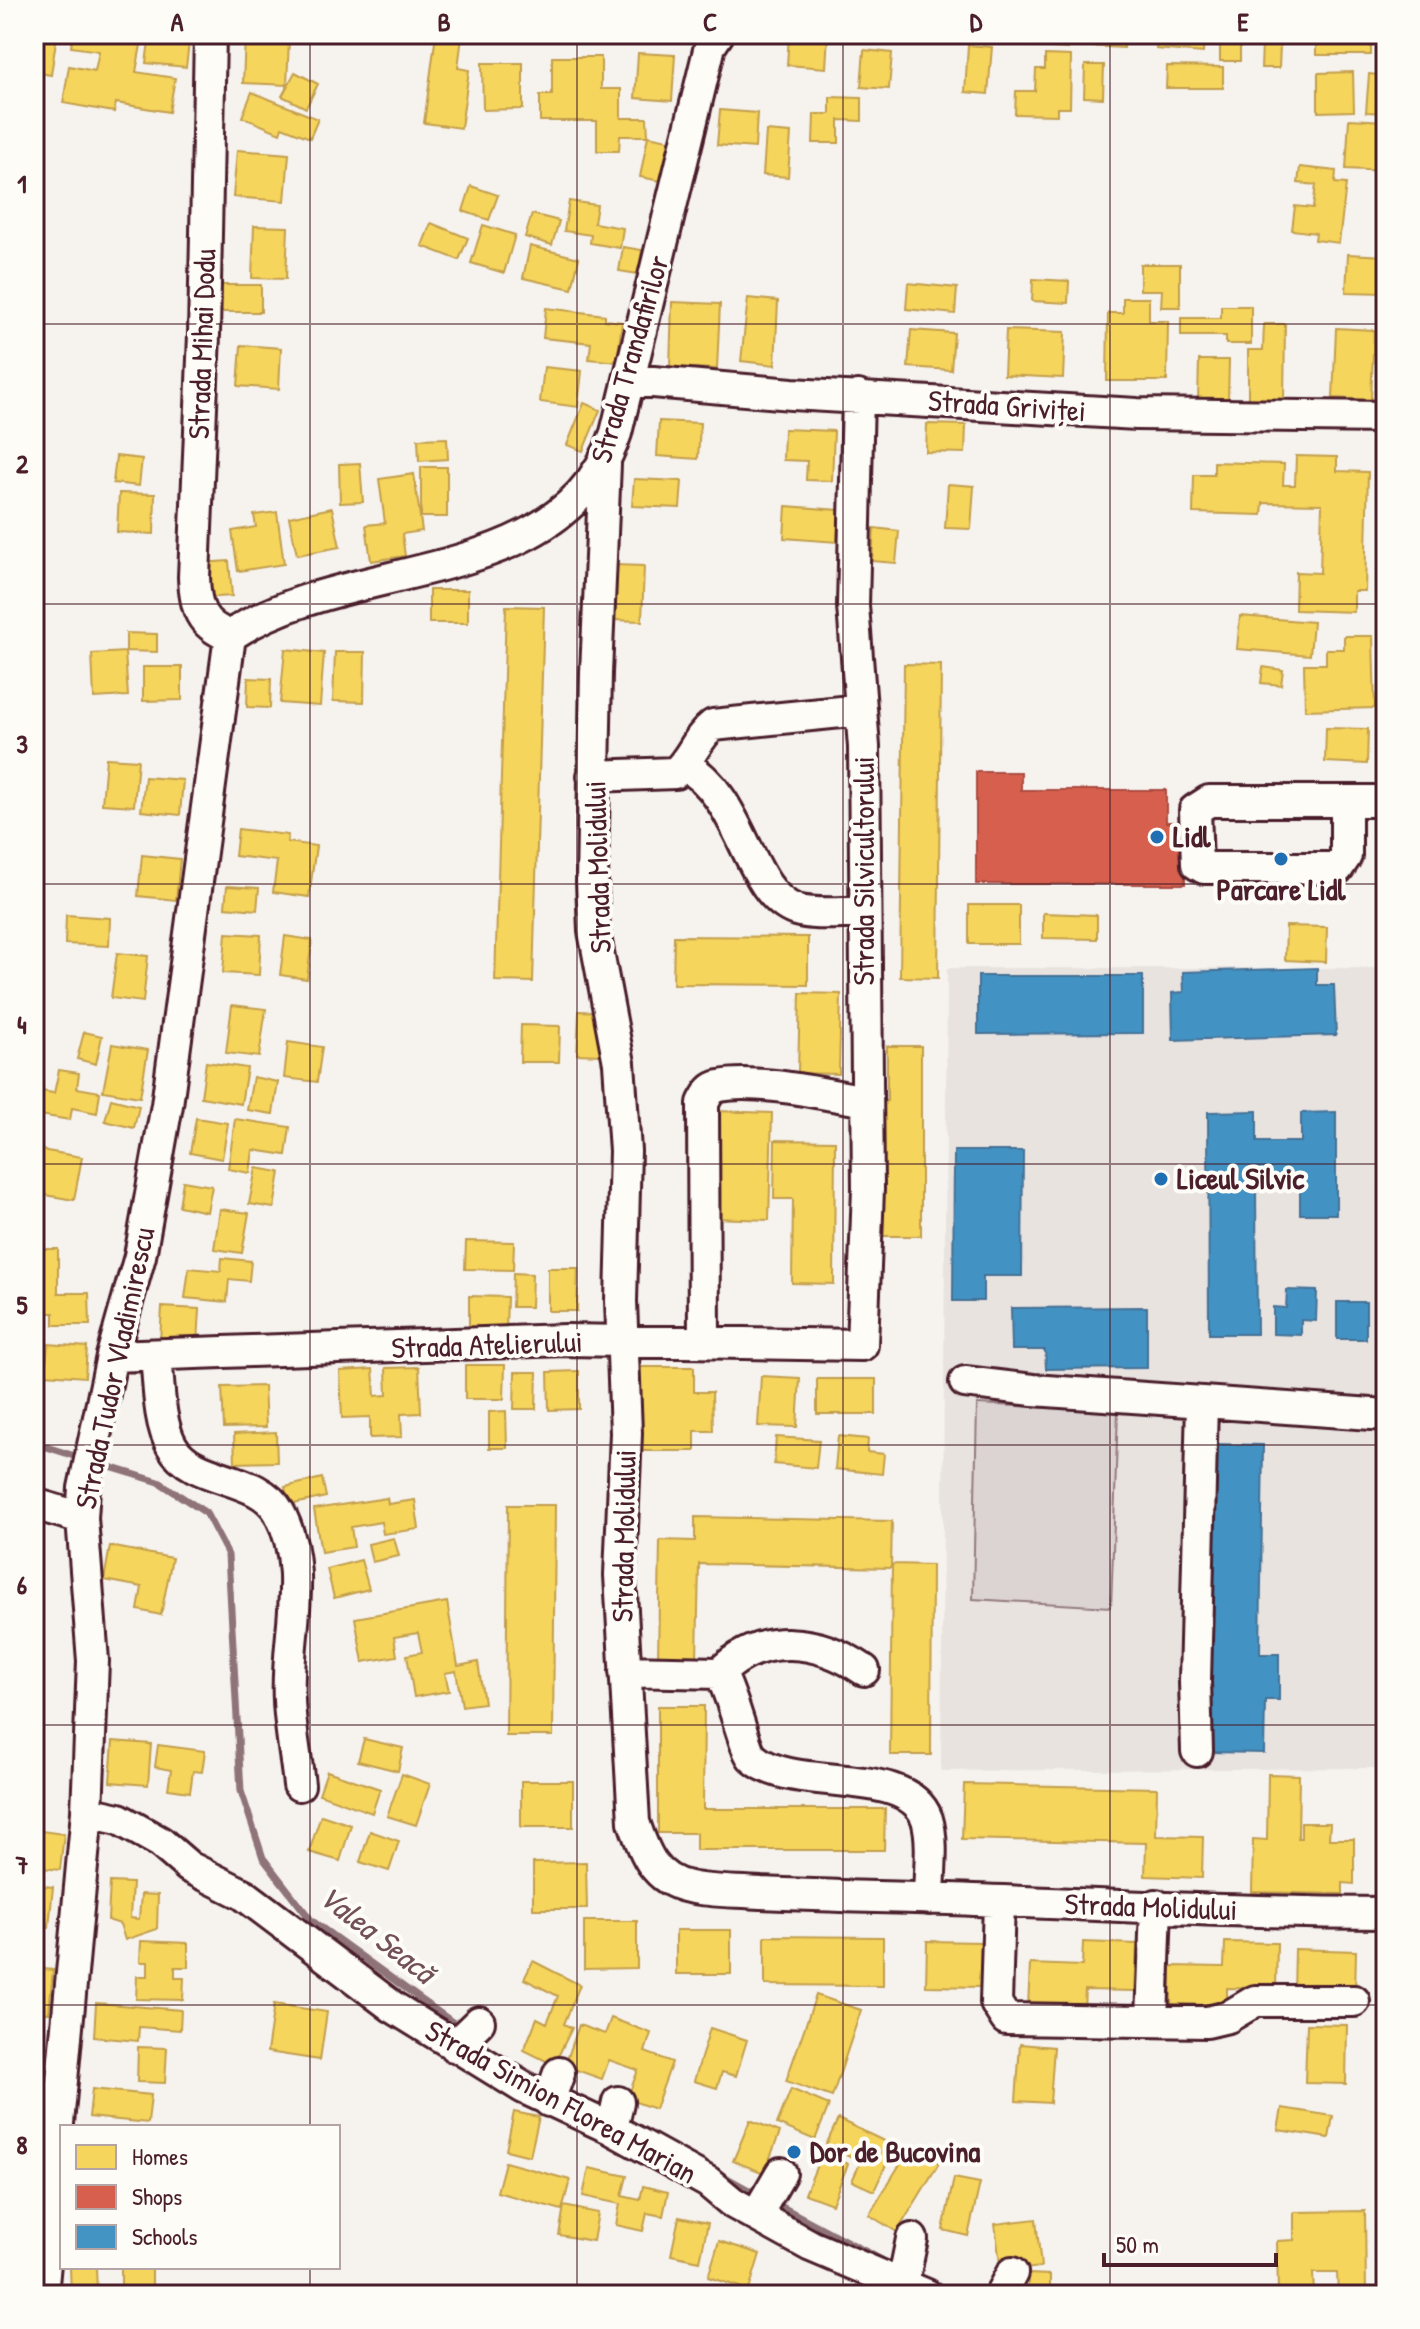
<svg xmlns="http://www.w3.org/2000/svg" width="1420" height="2329" font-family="'Patrick Hand',sans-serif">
<rect width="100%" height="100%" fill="#f6f3ef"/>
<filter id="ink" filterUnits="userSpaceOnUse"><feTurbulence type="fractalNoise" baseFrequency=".0125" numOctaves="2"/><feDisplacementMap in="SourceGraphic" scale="16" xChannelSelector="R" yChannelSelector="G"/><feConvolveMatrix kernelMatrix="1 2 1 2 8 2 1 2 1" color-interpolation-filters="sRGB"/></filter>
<g filter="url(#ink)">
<path fill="#e9e3e0" d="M947,968H1377L1381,1768L941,1771Z"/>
<path fill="#dcd4d2" stroke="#937a7e" stroke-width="2" d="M977,1404L1118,1411L1111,1607L973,1599Z"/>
<path fill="#f6d55c" stroke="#c29e4d" stroke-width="2" d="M36,34H57L51,75L34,72Z
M73,34H143L136,72L175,78L169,112L116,103L114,112L63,103L69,66L95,71L99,51L71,47Z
M150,34H190L186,67L146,63Z
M436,34L462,37L458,68L469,70L461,128L424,123Z
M789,34H828L826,68L787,65Z
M882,34H922L921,40L881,38Z
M1034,34H1069L1068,49L1034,47Z
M1087,34H1125L1124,48L1087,46Z
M1158,34H1204L1203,53L1156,49Z
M1316,34L1371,37V55H1316Z
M1375,34H1386V43L1375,42Z
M1220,36H1240V61H1220Z
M245,37L289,39L287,85L243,83Z
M1262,44L1280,45L1279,68H1261Z
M968,45L992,47L988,94L965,92Z
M864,50L892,53L889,89L861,87Z
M638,53L675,55L672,101L635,98Z
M1045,55L1071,56L1070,108H1057V115L1015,114L1016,91H1035L1036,69H1045Z
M552,57H601V89H621V118H647L648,136H620L619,151H597V121H540V95H552Z
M482,63H523V109L483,110Z
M1085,65H1104L1103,98L1084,97Z
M1167,66L1223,67V88H1166Z
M295,72L318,84L306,108L282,96Z
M1353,72L1354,111L1318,112V73Z
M1369,74L1386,76V113L1366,112Z
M252,92L318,119L310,138L282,127L280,133L242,117Z
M830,97L862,98V121L839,120V143H813L814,114H830Z
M720,110L757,113L755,148L717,145Z
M1349,119L1386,121V171L1346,169Z
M766,131L791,133L788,177L763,175Z
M648,136L674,141L666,182L640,177Z
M237,150L289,154L285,201L233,197Z
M1300,167L1336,171L1335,183L1346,184L1339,243L1315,240L1316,233L1292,230L1295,206L1313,208L1316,185L1298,183Z
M471,186L498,195L489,220L463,211Z
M569,201L597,205L594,223L623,228L620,248L590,243L591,235L564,231Z
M532,214L559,221L552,245L525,237Z
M431,223L468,238L459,260L422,246Z
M483,225L515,235L504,273L471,263Z
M254,226L288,227L286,279L252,278Z
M530,246L579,258L572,289L523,278Z
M623,247L642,250L638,274L619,271Z
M1348,254L1386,256V293L1346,292Z
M1140,264H1180V307H1161L1162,290H1140Z
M1033,279L1069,281L1068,303L1032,301Z
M908,283L957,288L955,314L906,309Z
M214,285H261V312H213Z
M748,298L778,301L775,365L741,361Z
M1123,298H1149V321H1168L1167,381H1107L1108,313H1123Z
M672,302L720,304L717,369L670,367Z
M1221,306H1251V344H1226V336H1181V318H1221Z
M546,308L605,315V320L622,322L617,362L589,359L591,343L543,338Z
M1264,324H1285L1284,402H1248V350H1263Z
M1336,328L1374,330L1371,400L1333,398Z
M911,330L954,333L951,370L908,367Z
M1006,330L1065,332L1063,378L1004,375Z
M241,345L281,348L279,389L238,386Z
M1199,360H1229L1228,401H1198Z
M544,367L582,371L578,407L540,402Z
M584,403L600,410L583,451L567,445Z
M659,421L700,423L698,459L657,456Z
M927,424L966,425L965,453L926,452Z
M784,429L834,431L832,481L806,480L807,461L783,460Z
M447,438L448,459L419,461L418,439Z
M116,456L142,459L139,486L113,483Z
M1296,456L1337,457V471L1368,472L1365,591H1354V612L1295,610L1296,572L1320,573L1322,504L1263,503L1262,515L1193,513L1194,475H1214V462L1284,464L1283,485H1295Z
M360,463L363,502L340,503L339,464Z
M421,467H447V517H421Z
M414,474L422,531L402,534L405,556L371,561L366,525L385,523L379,479Z
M634,479L682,481L680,508L632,506Z
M948,484L974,486L971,529L945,528Z
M119,493L155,494L154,534L117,532Z
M786,506L839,510L837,542L784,538Z
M332,508L340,547L297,555L289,517Z
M277,512L284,564L238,571L232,531L256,527L254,515Z
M874,528L899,531L896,563L872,561Z
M229,561L232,596L201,598L199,563Z
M614,565L644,566L642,621L612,620Z
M429,590H468V623H429Z
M506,606L544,607L533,982L495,981Z
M1240,616L1313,622L1310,655L1237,649Z
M126,633L157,634V652L126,651Z
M1344,636H1373L1375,708L1305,710L1304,664H1326V649H1344Z
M285,649L324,653L320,706L280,703Z
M125,652L128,696L94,698L92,654Z
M335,652H365L364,702L333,701Z
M904,664L941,665L938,978L900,977Z
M143,667H182V700L143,701Z
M1263,667L1283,670L1281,685L1261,683Z
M248,678L271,679L270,708L247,707Z
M1326,728L1368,729L1367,764L1325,762Z
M106,758L138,760L134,806L102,804Z
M145,777L183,780L180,815L141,811Z
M238,829L288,835L287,842L316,846L309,897L273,892L277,861L235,856Z
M142,855L180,859L176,900L138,896Z
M227,886L259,888L257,910L225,907Z
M969,905H1019V944H969Z
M1043,913L1097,915V939L1043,938Z
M66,915L110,918L109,946L65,944Z
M1286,926L1327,927L1326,962L1285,960Z
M226,933L261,935L259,975L223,973Z
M285,936L312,940L307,979L280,975Z
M674,936L808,937V985L673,984Z
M117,953L148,956L143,1002L111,998Z
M800,993L841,994L839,1074L798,1073Z
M232,1005L266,1009L259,1057L226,1053Z
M579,1011L602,1012L600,1055L577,1054Z
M521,1025L560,1026L559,1062H520Z
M84,1032L102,1036L96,1064L77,1059Z
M288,1042L322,1047L317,1082L284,1078Z
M112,1044L148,1050L140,1097L103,1091Z
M887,1046H921V1236H878L877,1101H887Z
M206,1062L247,1068L241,1104L201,1097Z
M59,1070L79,1073L77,1088L100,1092L97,1113L72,1108L70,1120L34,1114V1090L54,1093Z
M253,1077L278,1082L273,1114L247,1110Z
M111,1099L139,1106L134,1128L105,1121Z
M715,1111L772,1113L769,1220L713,1218Z
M196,1118L228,1123L222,1159L190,1153Z
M235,1119L290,1127L286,1155L253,1150L250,1173L228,1169Z
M775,1140L835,1141L834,1284L792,1283L793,1199H774Z
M41,1150L82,1157L74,1200L34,1193Z
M256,1168L280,1172L274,1208L249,1204Z
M183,1181L212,1186L207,1212L179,1206Z
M220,1209L249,1213L242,1253L214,1249Z
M466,1241L514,1242L513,1270L465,1269Z
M34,1249H58V1293H89L90,1325H54V1313H47V1324L34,1323Z
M222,1258L251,1261L249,1281L229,1279L227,1302L185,1298L189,1268L221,1271Z
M548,1268H578L577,1311H548Z
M513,1273L532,1274L531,1307H512Z
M469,1296L507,1297L506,1331L469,1330Z
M162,1307L200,1309L198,1343L160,1341Z
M48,1344L87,1347L85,1377L45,1374Z
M465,1365H505L504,1399H465Z
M419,1367L421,1413L401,1414L402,1437L370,1438V1417L342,1418L340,1371L373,1369L375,1396L387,1395L386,1368Z
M636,1367H694V1392H712L713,1431H695V1451H636Z
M579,1371V1409L549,1410L548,1372Z
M515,1372H537L536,1409H514Z
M761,1376L800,1378L797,1427L758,1426Z
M817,1379H876V1414H817Z
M264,1386L266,1427L224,1428L222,1387Z
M506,1411L507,1448H489V1412Z
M276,1432L277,1462L235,1463L234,1434Z
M838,1436L868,1439L867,1452L884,1454L882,1474L835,1469Z
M776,1437L819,1440L816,1468L774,1464Z
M322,1478L326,1497L289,1505L285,1487Z
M387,1498L388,1504L415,1500L419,1529L383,1534L381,1522L351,1527L354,1547L321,1552L314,1509Z
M508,1505H555L553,1736H506Z
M695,1517L892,1521L891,1568L699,1564L697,1660H658L660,1540L695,1541Z
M394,1538L399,1556L372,1562L368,1544Z
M110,1546L172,1558L161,1615L138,1610L142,1587L104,1580Z
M361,1560L369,1589L334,1598L327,1569Z
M892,1564L932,1565L931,1755H890Z
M447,1602L458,1666L478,1662L484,1703L462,1706L456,1671L445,1673L449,1691L414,1697L407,1655L422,1652L418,1633L394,1637L397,1656L363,1662L355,1618Z
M658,1706H704L703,1809H885L884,1850H696V1833H658Z
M364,1739L403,1748L398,1771L358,1761Z
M113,1741L151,1744L148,1785L110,1782Z
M158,1745L205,1751L202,1772L193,1771L190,1792L168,1789L171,1770L155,1767Z
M327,1771L380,1789L372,1813L319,1794Z
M402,1774L430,1784L416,1825L387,1816Z
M1268,1774L1299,1775L1298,1838H1301V1823H1330L1329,1839H1354V1884L1343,1883V1894L1252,1892L1253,1839L1267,1840Z
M521,1781H573V1827H521Z
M964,1784L1157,1788L1156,1836L1203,1837L1202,1878L1145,1876L1146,1843L962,1839Z
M321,1815L351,1825L340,1861L309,1852Z
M34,1830L64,1834L60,1870L34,1867Z
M370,1831L399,1841L389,1871L360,1862Z
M586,1862L587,1909H533V1863Z
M110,1882L132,1883L130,1918L139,1919L141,1894L158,1895L157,1929L125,1940L120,1924L108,1920Z
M34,1885L53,1887L49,1927L34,1925Z
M584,1921H637V1968L584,1969Z
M676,1930H731V1974H676Z
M765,1936L883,1937V1986L765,1985Z
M141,1941L188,1943V1967H175V1978H184L183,2000L136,1999L137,1976H148V1962H140Z
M927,1941L983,1942L982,1987L926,1986Z
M1083,1942L1137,1944L1135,1991L1085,1990L1084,2009L1028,2007L1030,1964L1082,1966Z
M1225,1942L1277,1943L1276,1989L1227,1988V2013L1171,2012V1966L1224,1967Z
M1295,1949L1356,1951L1355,1995L1294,1994Z
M533,1961L580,1985L564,2024L572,2028L554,2065L524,2050L537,2018L547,2023L558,1996L524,1979Z
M34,1968L53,1970L49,2013L34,2011Z
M816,1995L861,2010L832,2097L786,2081Z
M96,2003L181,2010L180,2030L139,2027L138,2041L94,2037Z
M274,2004L327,2012L320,2060L267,2052Z
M611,2018L651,2033L645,2052L672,2062L655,2109L627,2099L638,2070L609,2060L602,2079L565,2066L579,2025L605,2034Z
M1307,2024L1347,2025L1346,2084L1305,2083Z
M710,2028L747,2040L736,2076L722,2072L717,2088L694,2081Z
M1020,2044L1054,2047L1050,2103L1016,2101Z
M138,2047L167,2048L165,2083L137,2082Z
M92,2089L151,2095L148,2123L89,2117Z
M791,2089L829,2105L815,2140L777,2124Z
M1282,2108L1333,2116L1329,2138L1278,2130Z
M514,2112L539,2117L530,2156L506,2150Z
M838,2119L886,2142L882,2152L890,2156L874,2191L852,2181L861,2161L826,2145Z
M750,2120L780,2132L764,2173L733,2161Z
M911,2146L939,2163L897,2232L869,2215Z
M822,2153L848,2164L832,2204L805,2194Z
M505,2162L570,2180L562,2210L497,2192Z
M589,2168L627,2176L622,2196L640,2200L643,2186L668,2192L663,2216L647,2213L643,2231L616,2225L620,2204L583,2196Z
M954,2178L980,2183L968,2236L943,2230Z
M564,2206L598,2213L593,2241L559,2235Z
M1365,2211L1366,2295H1338L1337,2273H1313L1314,2295H1278L1277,2241L1294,2240V2212Z
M679,2217L708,2223L700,2261L671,2255Z
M1036,2219L1041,2267L1001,2272L995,2224Z
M719,2241L760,2254L749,2290L708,2277Z
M70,2267H96L97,2293L71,2294Z
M121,2267H152V2295H121Z
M1028,2274L1050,2275V2289H1065L1064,2295H1028Z"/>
<path fill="#d6604d" stroke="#ac4c43" stroke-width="2" d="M976,772H1021V790H1166V822H1185V884H976Z"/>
<path fill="#4393c3" stroke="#457095" stroke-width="2" d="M1317,968V985H1334L1336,1035L1173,1040L1172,993L1184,992L1183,972Z
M978,976H1143V1033L978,1034Z
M1257,1111V1142H1301V1113L1336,1112V1214H1300V1185H1256L1257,1334H1209L1208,1112Z
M954,1151H1023L1022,1276H983V1301H953Z
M1287,1290L1317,1291L1316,1321L1301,1320V1335L1273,1334V1307L1286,1308Z
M1337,1302H1366V1339H1337Z
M1147,1307V1368L1046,1369L1045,1350H1012L1011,1308Z
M1212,1444L1263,1445L1260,1654H1279V1700H1265L1264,1753L1207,1752Z"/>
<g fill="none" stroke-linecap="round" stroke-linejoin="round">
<path stroke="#8e7378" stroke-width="7" d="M34,1443L81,1458
M97,1463L159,1482L206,1513L228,1555L241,1791L263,1858L311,1920L462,2029
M515,2065L546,2082
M720,2174L758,2195
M773,2202L882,2260"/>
<g stroke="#4a1f2b" stroke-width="36">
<path id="minor" d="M210,34L204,334L194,577C195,607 200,625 230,636
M630,380L792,394L1137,414L1386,417
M605,464L596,673L592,882L594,931L619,1063L625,1151L621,1301L626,1433L620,1575L634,1822C644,1852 654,1880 689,1887C711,1892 738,1891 761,1893C824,1896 886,1897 949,1899C1095,1904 1241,1913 1386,1913
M230,636C347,555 563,592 616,433L710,46L718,34
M684,765C743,795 747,893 796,910C815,916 845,912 865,913
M593,776L675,773C692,759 696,738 713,725L861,710
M1346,801H1209L1195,810L1197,864L1204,868H1338L1346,856V801H1386
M704,1341L703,1103C708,1094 710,1088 720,1086C755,1078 829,1095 866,1101
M156,1355C159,1382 158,1422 172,1446C193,1483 258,1474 279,1512C311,1571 285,1638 289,1700C290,1728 296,1756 299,1785
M112,1356L566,1340L862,1345L868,1189L864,747L853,606L858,396
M965,1382L1033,1390L1386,1415
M34,1504L82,1518
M625,1671L720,1673C732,1693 745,1751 753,1758C793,1794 907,1763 927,1819C934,1842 929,1875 929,1899
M720,1673C761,1631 819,1639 864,1670
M1197,1751L1195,1681L1202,1402
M87,1812L119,1819L160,1842L189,1867L243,1894L393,2007L524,2088L612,2129L708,2182L733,2203L811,2246L927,2295
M999,1901L996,2003L1006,2019L1207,2022L1228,2017L1255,2001H1354
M1152,2021L1156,1905
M454,2046L479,2022
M549,2101L559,2073
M612,2129L618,2102
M757,2214L781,2173
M903,2283L912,2239
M42,2295L87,1812L93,1661L82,1518L84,1488L112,1356L140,1256L167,1105L230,636
M1000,2295L1012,2273"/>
</g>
<use href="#minor" stroke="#fdfcf7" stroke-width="30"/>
</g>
</g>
<path fill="none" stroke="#4a1f2b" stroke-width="2" stroke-opacity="0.55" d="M310,34V2127M577,34V2295M843,34V2295M1110,34V2295M34,324H1386M34,604H1386M34,884H1386M34,1164H1386M34,1445H1386M34,1725H1386M34,2005H1386M310,2267V2295"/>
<g fill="#1f6fb2" stroke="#fdfcf7" stroke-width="3">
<circle cx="1157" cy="837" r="8"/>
<circle cx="1281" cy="859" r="8"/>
<circle cx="1161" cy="1179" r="8"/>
<circle cx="794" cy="2152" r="8"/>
</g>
<g text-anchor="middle" stroke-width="8" stroke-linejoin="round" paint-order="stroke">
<g font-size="30" fill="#4a1f2b" stroke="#fdfcf7">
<text transform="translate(202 344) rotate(-88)" y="10">Strada Mihai Dodu</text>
<text transform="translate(630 359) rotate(-74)" y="10">Strada Trandafirilor</text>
<text transform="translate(1007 406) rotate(4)" y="10">Strada Griviței</text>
<text transform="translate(598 867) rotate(-92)" y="10">Strada Molidului</text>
<text transform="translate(864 871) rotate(-90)" y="10">Strada Silvicultorului</text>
<text transform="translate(487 1345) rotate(-2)" y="10">Strada Atelierului</text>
<text transform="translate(115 1368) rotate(-78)" y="10">Strada Tudor Vladimirescu</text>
<text transform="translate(624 1536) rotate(-89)" y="10">Strada Molidului</text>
<text transform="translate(1151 1907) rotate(2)" y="10">Strada Molidului</text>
<text transform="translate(561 2102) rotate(29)" y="10">Strada Simion Florea Marian</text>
</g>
<g font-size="30" font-weight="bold" fill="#4a1f2b" stroke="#fdfcf7" text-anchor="start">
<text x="1173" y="847">Lidl</text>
<text x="1281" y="900" text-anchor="middle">Parcare Lidl</text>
<text x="1177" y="1189">Liceul Silvic</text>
<text x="810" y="2162">Dor de Bucovina</text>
</g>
<g font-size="32" font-style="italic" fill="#725058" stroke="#fdfcf7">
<text transform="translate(377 1934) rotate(38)" y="11">Valea Seacă</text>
</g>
</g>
<rect width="1420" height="2329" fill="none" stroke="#fdfcf7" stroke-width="88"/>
<rect x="60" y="2125" width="280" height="144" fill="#fdfcf7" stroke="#b5a4a5" stroke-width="2"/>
<rect x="76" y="2145" width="40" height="24" fill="#f6d55c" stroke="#b5a4a5" stroke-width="2"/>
<text x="132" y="2165" font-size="24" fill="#4a1f2b">Homes</text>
<rect x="76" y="2185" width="40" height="24" fill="#d6604d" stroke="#b5a4a5" stroke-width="2"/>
<text x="132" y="2205" font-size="24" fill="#4a1f2b">Shops</text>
<rect x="76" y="2225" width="40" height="24" fill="#4393c3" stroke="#b5a4a5" stroke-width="2"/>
<text x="132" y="2245" font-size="24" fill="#4a1f2b">Schools</text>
<path d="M1104 2253v12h172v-12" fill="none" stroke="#4a1f2b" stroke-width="4"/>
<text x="1116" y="2253" font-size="24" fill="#4a1f2b" stroke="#fdfcf7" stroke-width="6" paint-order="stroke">50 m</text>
<rect x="44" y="44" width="1332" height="2241" fill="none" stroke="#4a1f2b" stroke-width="3"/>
<g font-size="26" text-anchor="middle" font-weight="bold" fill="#4a1f2b">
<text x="177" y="31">A</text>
<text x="444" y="31">B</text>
<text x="710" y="31">C</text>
<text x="976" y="31">D</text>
<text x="1243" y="31">E</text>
<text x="22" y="193">1</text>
<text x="22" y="473">2</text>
<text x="22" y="753">3</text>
<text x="22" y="1034">4</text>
<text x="22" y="1314">5</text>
<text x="22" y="1594">6</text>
<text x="22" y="1874">7</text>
<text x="22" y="2154">8</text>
</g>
</svg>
